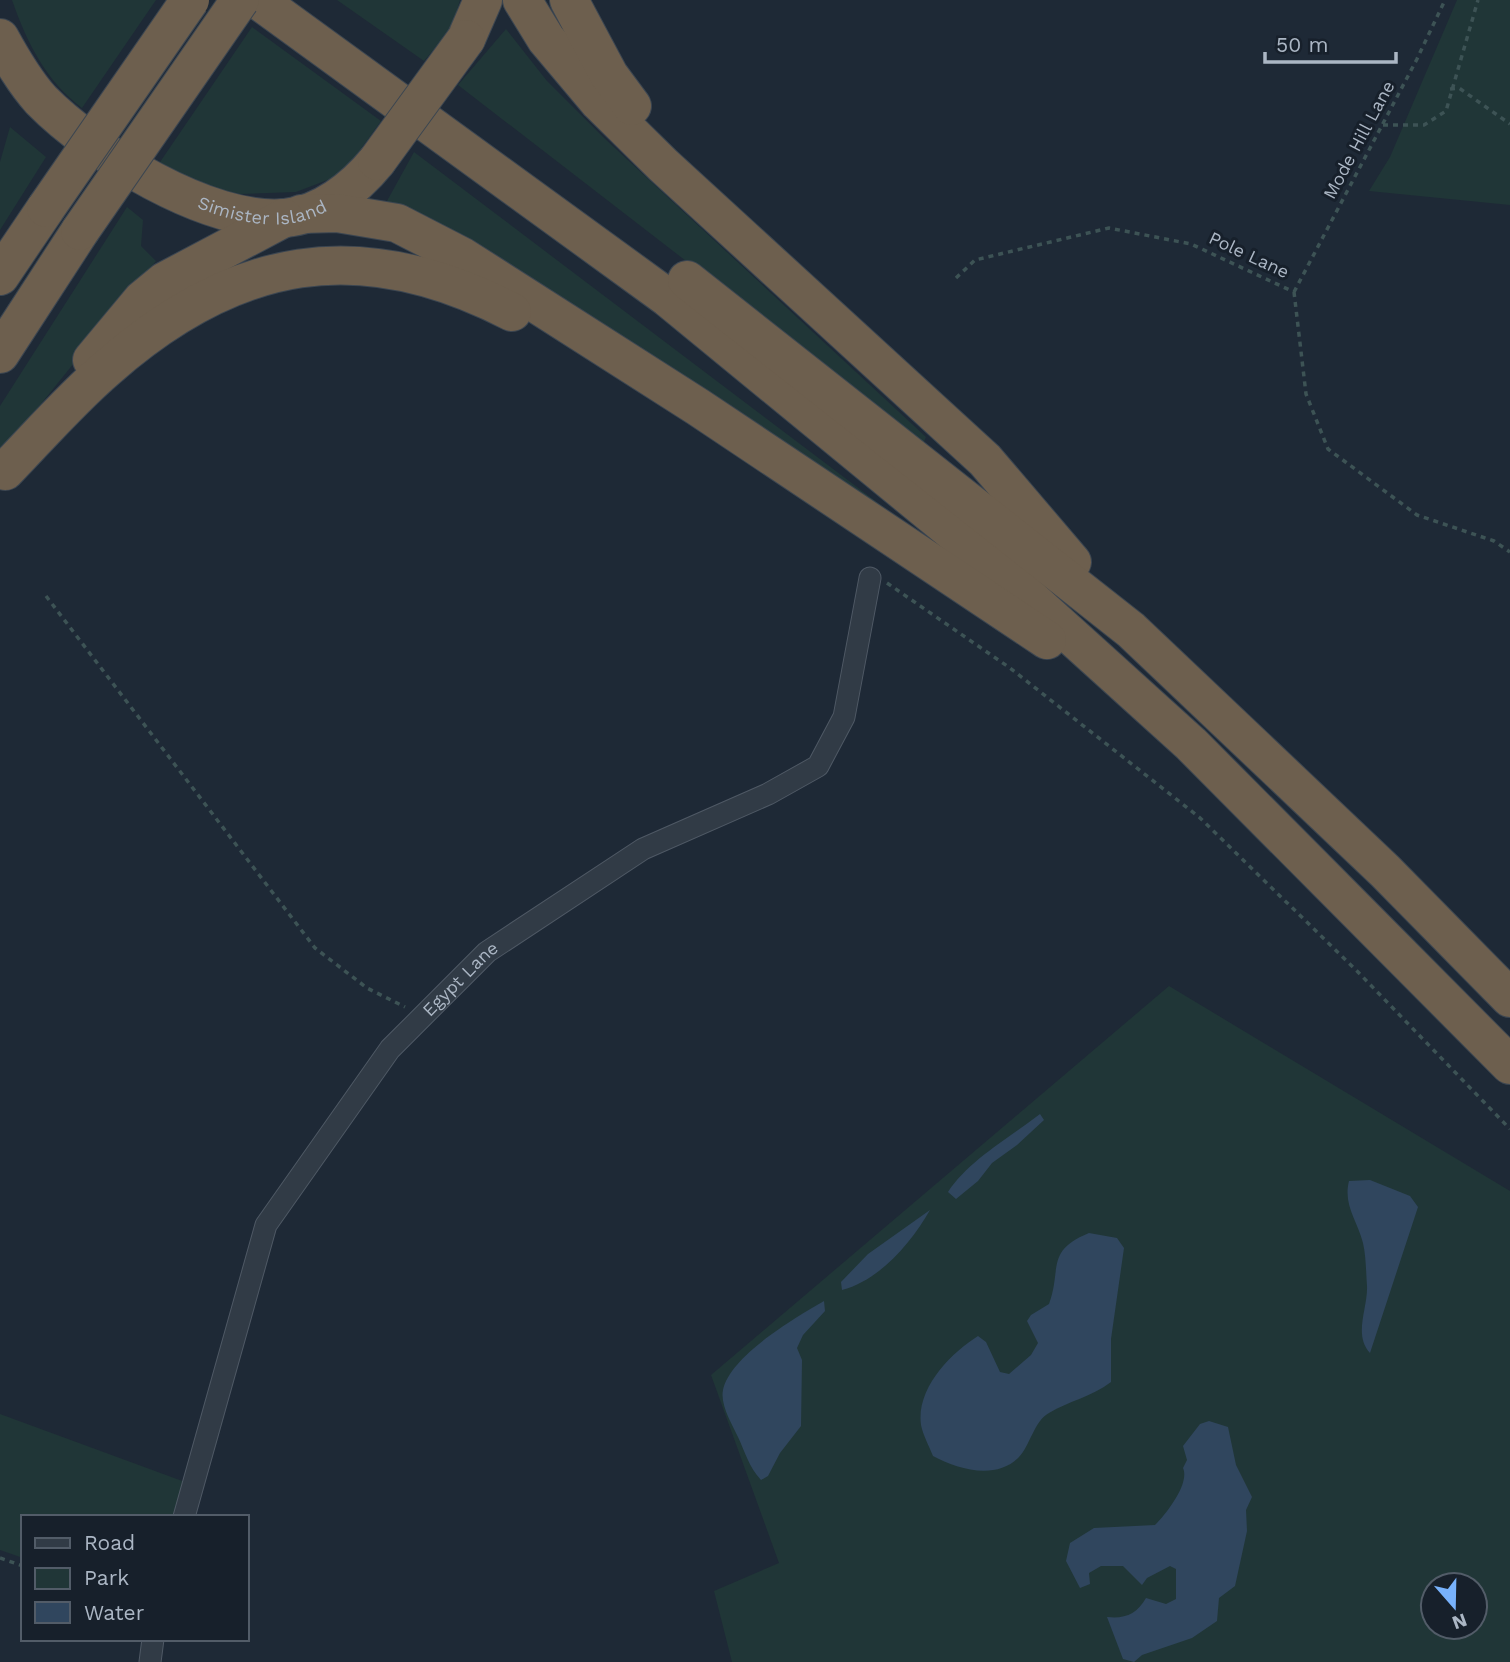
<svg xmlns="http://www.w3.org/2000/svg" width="1510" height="1662" font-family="'Work Sans',sans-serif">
<rect width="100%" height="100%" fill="#1e2936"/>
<path fill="#203637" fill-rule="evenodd" d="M12,0H156L82,108C46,81 27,43 12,0Z
M337,0H460L452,28L424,61Z
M1457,0H1510V205L1369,191L1390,157Z
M252,27L381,121L343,174L296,192L240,194L199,185L158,165Z
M506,29L547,81L602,136L926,437L923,444L458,85Z
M10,127L46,157L0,230V162Z
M414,152L939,549L382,210Z
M127,207L143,220L141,246L156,261L0,455V406Z
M1169,986L1510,1191V1662H732L714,1591L779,1563L711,1375ZM1433,1585H1475V1627H1433Z
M0,1414L185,1482L174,1517H23V1558L0,1550Z"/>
<path fill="#30465e" d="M1040,1114L1044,1120L1017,1145L992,1163L978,1181L956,1199L948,1192C969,1160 1009,1138 1040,1114Z
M1370,1180L1410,1196L1418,1207L1370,1353C1353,1335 1368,1308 1367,1286C1366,1272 1366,1256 1363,1243C1357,1220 1343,1205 1349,1181Z
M930,1210C911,1243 880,1280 842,1290L841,1282L868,1254Z
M1089,1233L1117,1238L1124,1248L1111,1339V1382C1091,1397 1069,1401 1049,1413C1034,1421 1030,1446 1019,1457C996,1481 957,1469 933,1456C929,1446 923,1435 921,1425C916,1388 951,1353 978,1336L986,1342L1000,1372L1009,1374L1031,1355L1038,1343L1027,1321L1031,1315L1049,1304C1062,1269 1045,1251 1089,1233Z
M824,1301L825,1311L803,1335L797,1348L802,1360L801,1426L780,1453L768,1476L761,1480C749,1467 745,1452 738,1437C732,1424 720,1405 723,1390C730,1356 796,1317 824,1301Z
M1209,1421L1228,1427L1236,1465L1252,1497L1246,1510L1247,1531L1235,1586L1219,1598L1217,1621L1192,1638L1142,1655L1134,1662L1123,1659L1107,1617C1125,1619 1137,1614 1146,1598L1166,1604L1176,1599V1569L1170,1566L1147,1578L1142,1585L1123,1566H1101L1089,1573L1090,1584L1080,1588L1066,1561L1070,1543L1094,1528L1155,1525C1167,1513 1190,1483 1183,1468L1187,1460L1183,1446L1200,1424Z"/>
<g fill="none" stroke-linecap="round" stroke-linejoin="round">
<g stroke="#4f5965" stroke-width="23">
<g id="street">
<path id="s1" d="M184,1517L266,1225L390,1049L487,952L643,849L768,794L818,766L844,717L870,578"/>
<path d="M150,1662L153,1639"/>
</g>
</g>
<g stroke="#3c4651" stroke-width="40">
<g id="highway">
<path d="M258,0L668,298L992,564L1191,744L1510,1065"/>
<path d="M522,0L546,39L599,102L663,165L985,460L1072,562"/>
<path d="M569,0L609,75L632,106"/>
<path id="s2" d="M0,38C12,60 24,81 41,100C92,152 209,225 285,218C321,215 355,188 377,161"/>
<path d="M466,39L483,0"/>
<path d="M301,214L337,213L397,223L463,257L698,407L1047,640"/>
<path d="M0,276L46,208"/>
<path d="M687,280L1131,630L1385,871L1510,998"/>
<path d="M0,354L80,231"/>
<path d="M92,360L142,300L165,281L284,218"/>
<path d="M5,471C38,437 70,400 106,369C234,256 359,233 512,312"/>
</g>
</g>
<path stroke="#3d5355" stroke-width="3.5" stroke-dasharray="5 5" stroke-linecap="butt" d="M1450,89L1459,88L1510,124
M1383,125H1424L1446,111L1478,0
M956,278L975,260L1109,228L1191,244L1294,292
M1294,292L1306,394L1328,449L1417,515L1494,541L1510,552
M1294,292L1417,59L1445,0
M887,583L1010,668L1199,817L1357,971L1510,1129
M46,596L315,948L367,988L405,1007
M0,1558L23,1566"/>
<use href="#street" stroke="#313b46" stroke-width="21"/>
<use href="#highway" stroke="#6d5f4e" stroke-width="38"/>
<g stroke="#3c4651" stroke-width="40" stroke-linecap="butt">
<path id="highway-bridge" d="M377,161L466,39
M46,208L190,0
M80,231L240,0"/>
</g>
<use href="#highway-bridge" stroke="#6d5f4e" stroke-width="38"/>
</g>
<g text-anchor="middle" stroke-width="6" stroke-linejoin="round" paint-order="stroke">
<g font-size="18" fill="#abb6c4" stroke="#17202b">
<text transform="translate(1359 140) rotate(-62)" y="6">Mode Hill Lane</text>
<text dy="6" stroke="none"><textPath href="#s2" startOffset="329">Simister Island</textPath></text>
<text transform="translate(1249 255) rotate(25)" y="6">Pole Lane</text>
<text dy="6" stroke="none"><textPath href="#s1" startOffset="618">Egypt Lane</textPath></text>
</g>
</g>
<rect x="21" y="1515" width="228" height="126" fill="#17202b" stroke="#525c68" stroke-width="2"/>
<rect x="35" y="1538" width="35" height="10" fill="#313b46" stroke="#525c68" stroke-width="2"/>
<text x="84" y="1550" font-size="21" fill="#abb6c4">Road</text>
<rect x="35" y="1568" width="35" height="21" fill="#203637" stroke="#525c68" stroke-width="2"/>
<text x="84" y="1585" font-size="21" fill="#abb6c4">Park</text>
<rect x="35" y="1602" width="35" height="21" fill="#30465e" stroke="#525c68" stroke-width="2"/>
<text x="84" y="1620" font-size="21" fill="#abb6c4">Water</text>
<g transform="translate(1454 1606) rotate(160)"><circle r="33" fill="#17202b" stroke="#525c68" stroke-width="2"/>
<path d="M0-5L12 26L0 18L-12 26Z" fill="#78b2fc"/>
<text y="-10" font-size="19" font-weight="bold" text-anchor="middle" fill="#abb6c4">N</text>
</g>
<path d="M1265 52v10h131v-10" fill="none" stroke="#abb6c4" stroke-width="3.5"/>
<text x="1276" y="52" font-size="21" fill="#abb6c4" stroke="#17202b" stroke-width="5" paint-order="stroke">50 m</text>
</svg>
